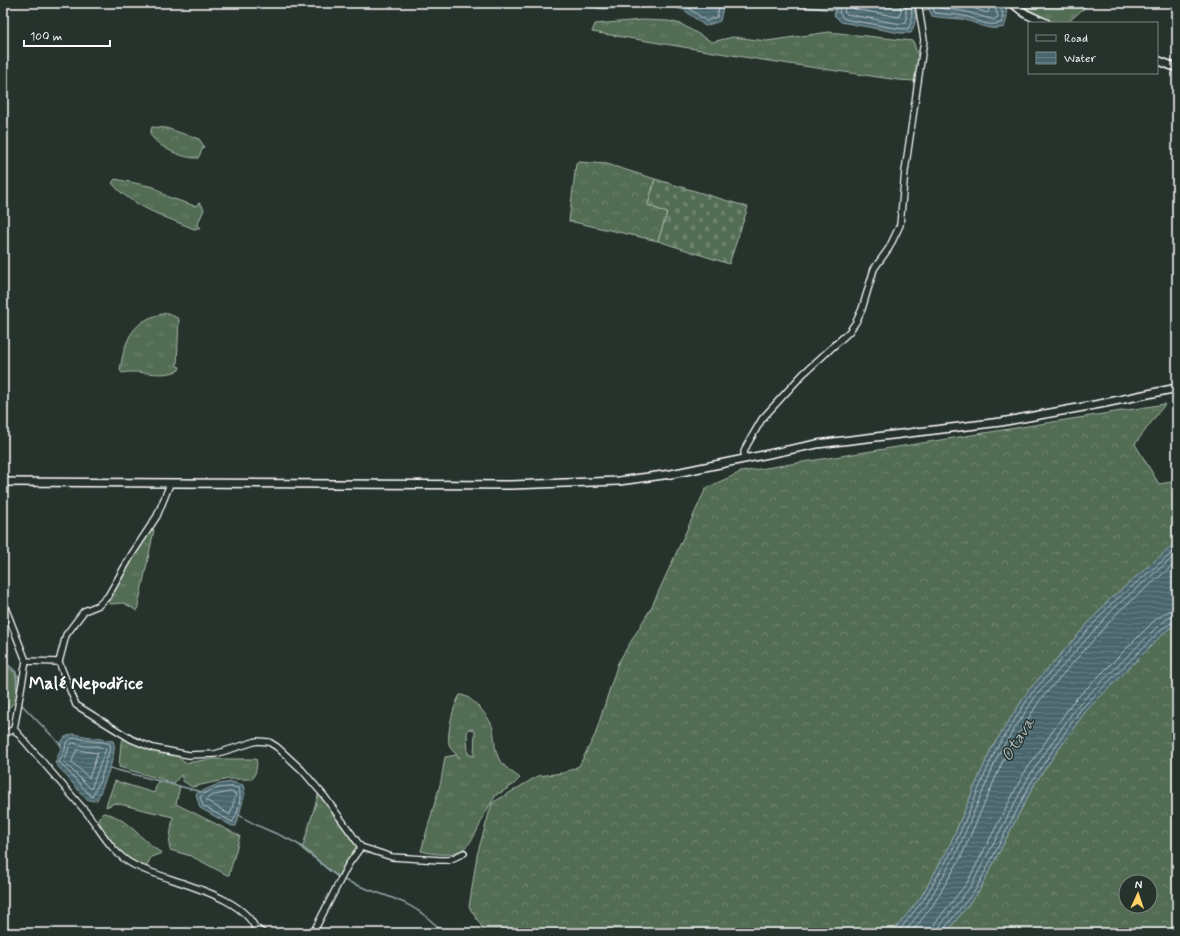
<svg xmlns="http://www.w3.org/2000/svg" width="1180" height="936" font-family="Mynerve,sans-serif">
<defs>
<pattern id="grass-tufts" width="24" height="20" patternUnits="userSpaceOnUse"><rect width="24" height="20" fill="#526d54"/><path d="M3 7l-1-3M5 7V3M7 7l1-3M15 17l-1-3M17 17v-4M19 17l1-3" fill="none" stroke="#6c836e"/></pattern>
<pattern id="forest-crowns" width="20" height="18" patternUnits="userSpaceOnUse"><rect width="20" height="18" fill="#526d54"/><path d="M2 6a3 3 0 1 1 6 0M12 15a3 3 0 1 1 6 0" fill="none" stroke="#6c836e"/></pattern>
<pattern id="cemetery-stones" width="16" height="16" patternUnits="userSpaceOnUse"><rect width="16" height="16" fill="#526d54"/><path d="M2 7V4a2 2 0 0 1 4 0v3zM10 15v-3a2 2 0 0 1 4 0v3z" fill="#6c836e"/></pattern>
<pattern id="water-rules" width="6" height="5" patternUnits="userSpaceOnUse"><rect width="6" height="5" fill="#48666e"/><path d="M0 2.5h6" fill="none" stroke="#637d84"/></pattern>
</defs>
<rect width="100%" height="100%" fill="#26332d"/>
<filter id="ink" filterUnits="userSpaceOnUse"><feTurbulence type="fractalNoise" baseFrequency=".025" numOctaves="2"/><feDisplacementMap in="SourceGraphic" scale="8" xChannelSelector="R" yChannelSelector="G"/><feConvolveMatrix kernelMatrix="1 2 1 2 8 2 1 2 1" color-interpolation-filters="sRGB"/></filter>
<g filter="url(#ink)">
<path fill="url(#grass-tufts)" stroke="#a8b6aa" fill-rule="evenodd" d="M1016,3H1090L1067,23H1055Z
M642,20L668,21L681,24L712,42L733,37L767,41L829,32L913,41L919,59L915,81L898,80L756,59L592,32L595,24Z
M115,179L154,187L168,197L195,206L199,203L202,205L204,210L197,225L200,228L194,229C168,218 130,206 112,183Z
M168,313L179,319L177,366L180,367L179,370C161,379 141,369 122,373L120,370C125,338 133,318 168,313Z
M152,529L154,530L137,611L124,603L109,604V597L133,555Z
M3,663L19,676C18,693 21,703 3,710Z
M460,695C470,694 491,718 493,729C495,739 494,749 499,759C504,767 513,773 520,778L513,785L500,793H498C471,827 480,866 421,851L441,781L445,757L456,755L461,759C457,755 452,751 450,747C445,738 454,703 460,695ZM469,728L475,731L474,756L468,754L467,733Z
M125,738L151,749L177,756L185,763L212,759H256C258,764 256,774 252,779H228L192,787L183,781L181,775L174,783L119,767L121,742Z
M115,781L154,793L158,781L180,786L176,804L240,836L229,875H227L191,856L170,850L169,844L173,817L115,803L106,807L107,802Z
M319,792L359,848L340,878L302,849Z
M103,813C126,815 142,842 162,853L151,857L146,868C126,859 101,841 99,817Z"/>
<path fill="url(#forest-crowns)" stroke="#a8b6aa" fill-rule="evenodd" d="M152,127L166,128L199,139L204,146L198,158C183,159 157,147 150,134Z
M579,162L607,164L655,179L648,205L667,213L658,241L569,221L576,164Z
M1165,404L1135,444L1159,484L1177,481V545L1172,546L1109,600L1028,691L991,749L948,849L921,897L892,933H486L469,907L477,855L492,803L538,776L563,773L579,766L595,735L618,663L651,608L706,488L741,472Z
M1177,623V933H946L979,891L1035,783L1085,712L1166,631ZM1126,882H1150V906H1126Z"/>
<path fill="url(#cemetery-stones)" stroke="#a8b6aa" d="M655,179L748,207L729,264L658,241L667,213L648,205Z"/>
<path fill="url(#water-rules)" stroke="#91a3a8" d="M583,3H724L720,21L705,26L684,10L665,5L602,9L585,6Z
M838,3H914C917,13 916,23 911,33H900L841,22L834,15Z
M926,3H1001C1009,11 1008,17 1004,27C987,32 977,22 961,19C951,18 942,18 932,16Z
M1177,545V623L1166,631L1085,712L1035,783L979,891L946,933H892L921,897L948,849L991,749L1028,691L1109,600L1172,546Z
M73,734L113,741C119,751 102,788 97,800L94,801L86,799L55,763L61,748L60,744L65,737Z
M232,782L243,785L245,793L236,826H232L200,808L196,794L218,784Z"/>
<g fill="none" stroke-linecap="round" stroke-linejoin="round">
<path stroke="#b6c2c5" stroke-width="1" d="M593,3L603,5L634,3
M674,3L686,6L706,21L717,17L720,3
M841,3L839,13L844,19L901,29H908C913,21 912,11 911,3
M846,3L844,12L846,14L901,24L906,22V3
M852,3L854,9L899,17L901,12L900,3
M931,3L935,13C945,15 955,14 964,16C977,19 987,28 1001,23C1006,12 1000,12 999,3
M936,3L939,8L963,11L994,20L998,17L994,3
M943,3L965,5L987,13L989,11L988,3
M78,738C89,743 101,739 111,745L101,778L92,797L59,762L65,750L66,743L71,739Z
M73,743L85,746H97L106,749L91,789L64,762L70,745Z
M77,750L98,753L89,778L72,762Z
M232,787L239,788C242,797 238,816 232,822L203,806L200,797C208,789 221,787 232,787Z
M231,792L236,794L230,815L206,800L210,796Z
M897,933L924,899L952,851L995,751L1031,694L1112,603L1177,549
M904,933L928,902L956,854L999,753L1035,697L1115,607L1177,554
M911,933L933,905L961,857L1005,756L1040,700L1119,611L1177,562
M932,933L935,923L967,883L1023,775L1072,703L1156,619L1169,611L1177,609
M938,933L940,926L971,886L1028,778L1077,706L1160,624L1172,616L1177,615
M943,933L944,929L976,889L1032,781L1081,709L1163,628L1177,620"/>
<path stroke="#91a3a8" stroke-width="1.5" d="M720,3H731
M763,3L837,10
M914,11L930,9
M3,660L16,672L17,696
M20,703L61,745
M109,768L202,792
M239,815C256,827 278,833 296,843C312,852 324,870 342,879C381,897 413,897 443,933"/>
<g stroke="#fff" stroke-width="8">
<path id="street" d="M745,458L744,452L747,445L762,419L803,374L849,332L856,322L862,309L874,269L889,248L900,225L905,171L924,40L918,3
M3,489L4,482
M3,602L26,661L59,662L66,635L84,611L99,605L108,596L132,554L157,516L170,484
M59,662L76,705L131,739L153,748L189,755L215,754L257,741L269,742L277,747L302,770L325,797L361,847L392,857L440,860H449L464,853
M14,729C38,757 62,784 86,812C101,830 111,853 134,865C167,882 247,894 257,933
M3,735L14,729L26,661
M256,928L263,933
M313,933L348,865L361,847"/>
</g>
<g stroke="#fff" stroke-width="10">
<path id="secondary" d="M1012,3L1026,14L1046,23
M1157,60L1177,68
M3,482L511,485L619,481L671,474L817,444L1001,422L1100,404L1177,388"/>
</g>
<use href="#street" stroke="#26332d" stroke-width="5.5"/>
<use href="#secondary" stroke="#26332d" stroke-width="7"/>
</g>
</g>
<g text-anchor="middle" stroke-width="3" stroke-linejoin="round" paint-order="stroke">
<g font-size="17" font-style="italic" fill="#adbabe" stroke="#26332d">
<text transform="translate(1017 739) rotate(-58)" y="6">Otava</text>
</g>
<g font-size="18" font-weight="bold" fill="#fff" stroke="#26332d">
<text x="86" y="689">Malé Nepodřice</text>
</g>
</g>
<rect width="1180" height="936" fill="none" stroke="#26332d" stroke-width="16"/>
<rect x="8" y="8" width="1164" height="920" fill="none" stroke="#fff" stroke-width="1.5" filter="url(#ink)"/>
<rect x="1028" y="22" width="130" height="52" fill="#26332d" stroke="#7d8581"/>
<rect x="1036" y="35" width="20" height="6" fill="#26332d" stroke="#7d8581"/>
<text x="1064" y="42" font-size="12" fill="#ffffff">Road</text>
<rect x="1036" y="52" width="20" height="12" fill="url(#water-rules)" stroke="#7d8581"/>
<text x="1064" y="62" font-size="12" fill="#ffffff">Water</text>
<g transform="translate(1138 894) rotate(3)"><circle r="19" fill="#26332d" stroke="#7d8581"/>
<path d="M0-3L7 15L0 10L-7 15Z" fill="#ffd166"/>
<text y="-6" font-size="11" font-weight="bold" text-anchor="middle" fill="#ffffff">N</text>
</g>
<path d="M24 40v6h86v-6" fill="none" stroke="#ffffff" stroke-width="2"/>
<text x="30" y="40" font-size="12" fill="#ffffff" stroke="#26332d" stroke-width="3" paint-order="stroke">100 m</text>
</svg>
